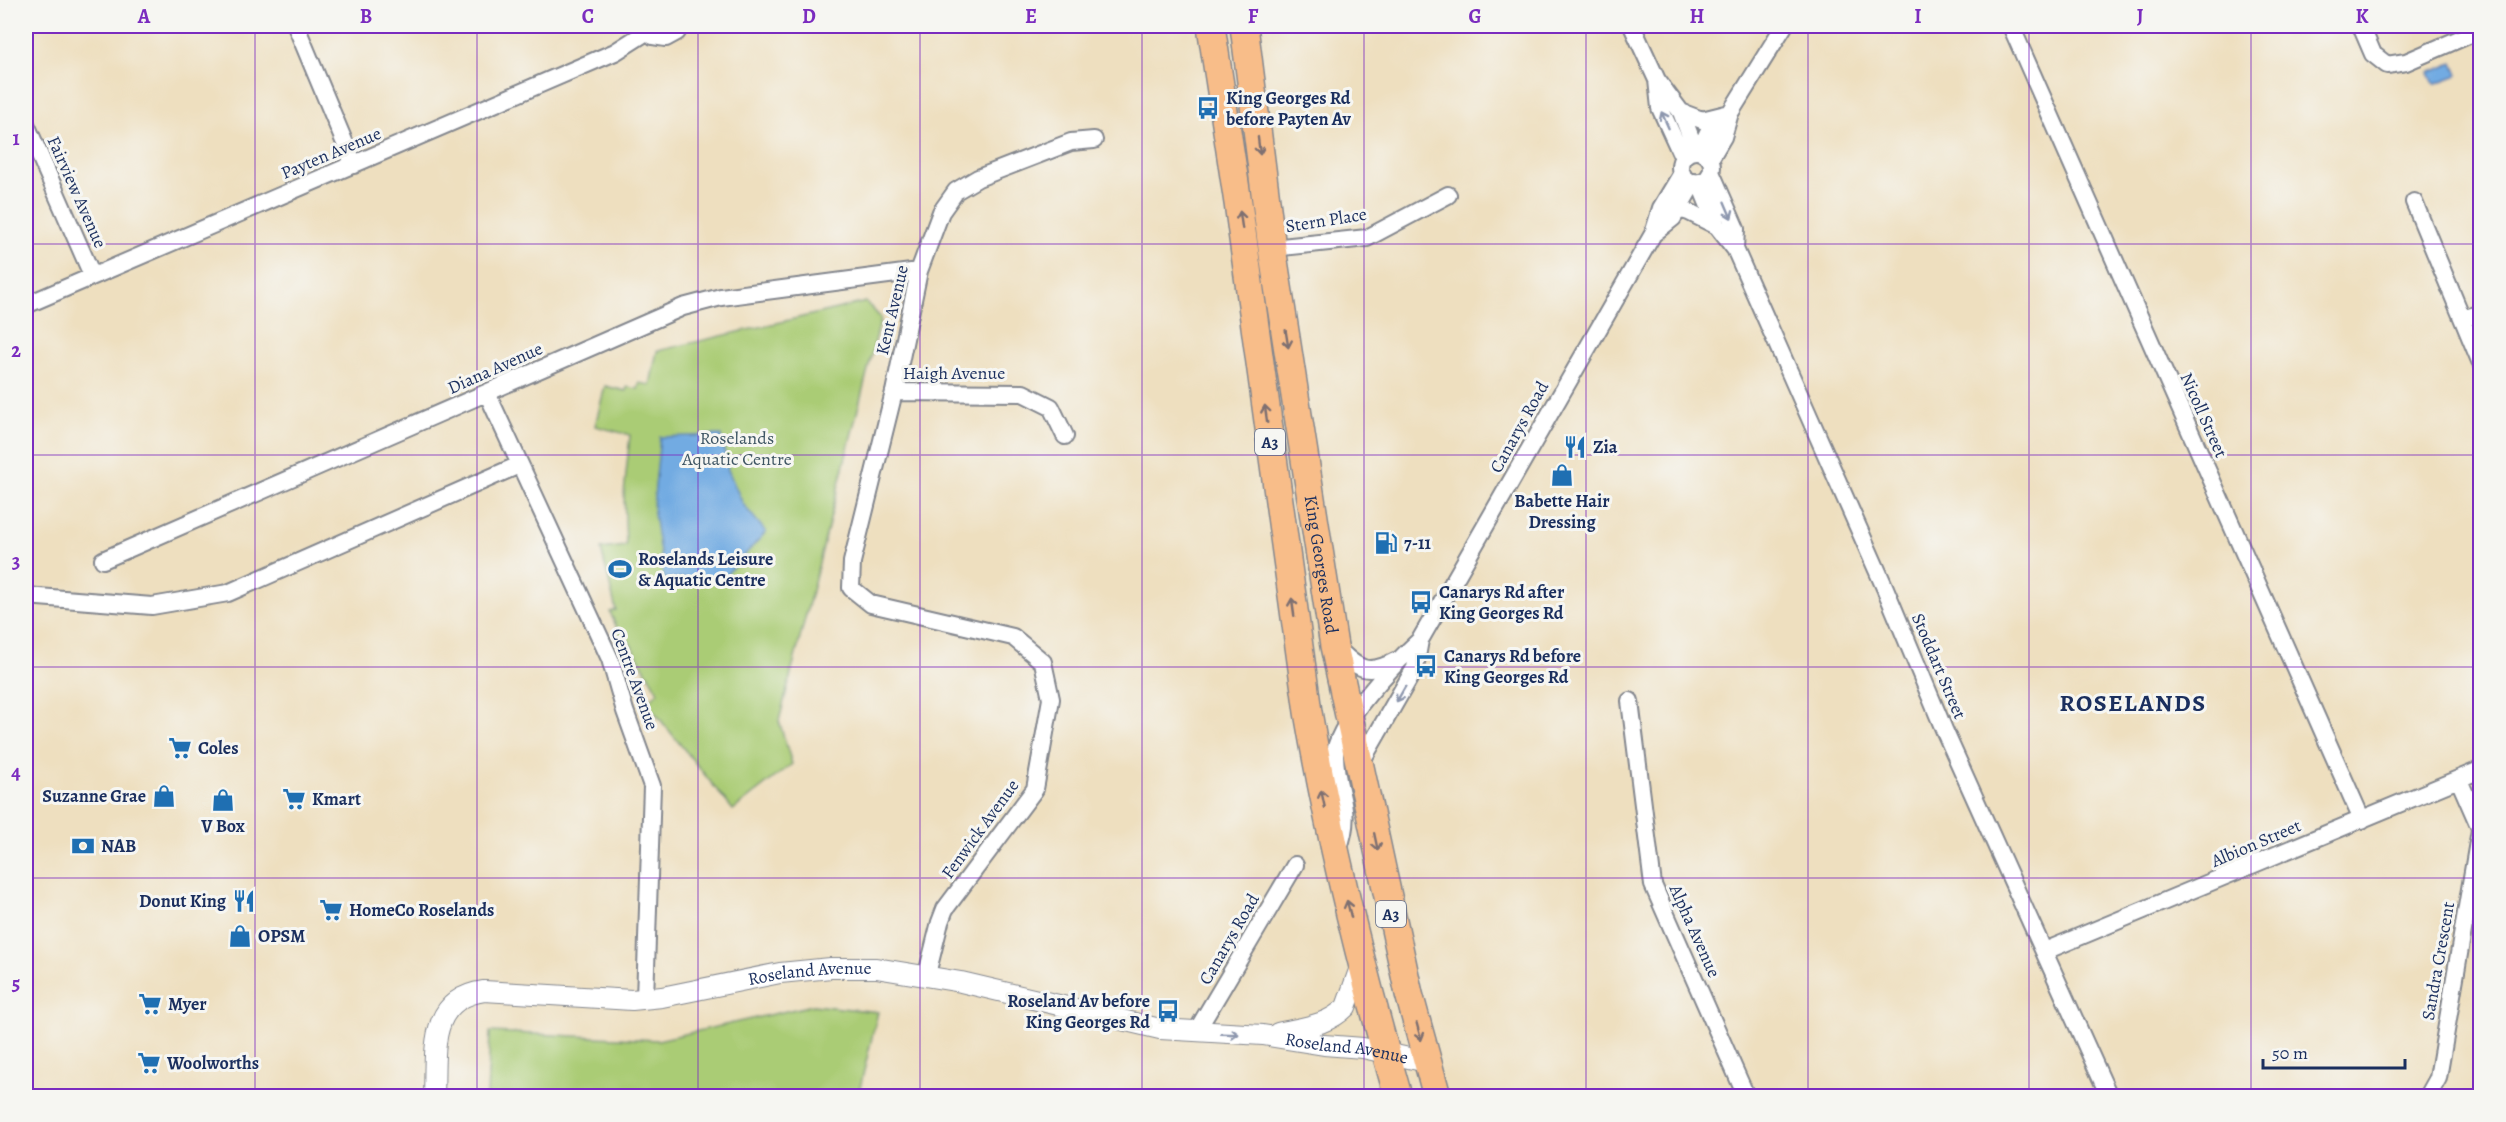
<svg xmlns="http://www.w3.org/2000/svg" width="2506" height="1122" font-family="Alegreya,serif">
<rect width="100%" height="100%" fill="#f6f6f2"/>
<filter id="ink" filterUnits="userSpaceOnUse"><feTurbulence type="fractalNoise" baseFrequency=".0167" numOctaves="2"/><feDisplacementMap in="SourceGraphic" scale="12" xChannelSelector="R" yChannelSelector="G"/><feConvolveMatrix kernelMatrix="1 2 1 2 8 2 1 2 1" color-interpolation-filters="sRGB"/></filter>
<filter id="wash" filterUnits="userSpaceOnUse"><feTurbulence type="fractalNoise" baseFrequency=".008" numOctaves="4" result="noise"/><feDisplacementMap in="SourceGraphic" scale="24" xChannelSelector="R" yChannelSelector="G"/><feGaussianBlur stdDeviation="1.35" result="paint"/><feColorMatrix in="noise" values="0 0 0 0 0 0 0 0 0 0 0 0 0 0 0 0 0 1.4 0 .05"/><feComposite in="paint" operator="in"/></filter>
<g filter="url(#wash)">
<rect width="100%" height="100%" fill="#eedfbf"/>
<path fill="#aacc75" stroke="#627e6a" stroke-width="1.5" d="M866,302L881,318L779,721L792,764L733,810L647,703L658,692L627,638L622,640L610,612L616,610L601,549L626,546L624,494L630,435L595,426L605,386L626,391L627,387L638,389L639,383L650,385L657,351Z
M813,1005L878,1012L858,1096H487L490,1032L658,1040Z"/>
<path fill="#72abe2" stroke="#466da0" stroke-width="1.5" d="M2453,63L2458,75L2434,84L2429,73Z
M721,435L728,470L743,504L766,532L724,577L664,579L653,507L660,437Z"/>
</g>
<g filter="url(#ink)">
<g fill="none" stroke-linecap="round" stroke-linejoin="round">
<g stroke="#84878e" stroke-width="20">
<path id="minor" d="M296,26L354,165
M645,26L653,36L666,38L677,32L680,26
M1632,26L1657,80L1681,112L1696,151
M2011,26L2362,820
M2361,26L2373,54L2387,65L2406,62L2480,30
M1657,80L1660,108L1683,158
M1681,112L1702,120L1730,113
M26,124L92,275
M1699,151L1711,126L1724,117
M1680 167a16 16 0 1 1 32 0a16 16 0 1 1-32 0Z
M1710,159L1723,137L1730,113L1784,26
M1711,172L1736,229L1735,249
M1699,182L1717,226L1735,249L1885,588L1945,732L2109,1096
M2414,202L2480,361
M1679,209L1689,212L1717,226
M1653,234L1673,218L1694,182
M1272,248L1367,238L1448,195
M26,305L615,52L648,31
M2464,319L2480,313
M894,392L1023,393L1051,407L1065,436
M487,393L610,659L625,711L652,786L645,999
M103,560L683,307L721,297L919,271
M26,596L152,606L228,593L519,465
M1337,648C1357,669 1368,676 1395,661
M1630,701L1653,885L1746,1096
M1360,764L1415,668L1420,640
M2459,780L2480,828
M1338,850C1354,808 1336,796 1335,756C1334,725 1397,661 1420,640L1653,234L1661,208L1682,173
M2045,951L2480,770
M927,974L940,922L945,909L1035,789L1051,699L1043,662L1013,637L871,604L851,588L852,562L894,392L919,271L941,212L956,191L978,178L1071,142L1094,140
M1196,1032L1295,865
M2428,1096L2438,1078L2480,830"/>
</g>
<g stroke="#84878e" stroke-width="22">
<g id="tertiary">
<path d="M1278,1033C1303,1027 1327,1026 1346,1007L1362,962"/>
<path id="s1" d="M434,1096C436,1053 427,999 484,991L632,1000L662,997L780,973L831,968H876L961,982L1160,1029L1263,1035L1324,1045L1363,1048L1427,1062"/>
</g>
</g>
<g stroke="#84878e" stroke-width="30">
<g id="trunk">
<path d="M1211,26L1238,203L1308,712C1330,842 1362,970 1398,1096"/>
<path id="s2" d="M1244,26L1272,248L1334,646L1409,994L1437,1096"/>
</g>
</g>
<use href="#minor" stroke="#fff" stroke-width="16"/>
<use href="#tertiary" stroke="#fff" stroke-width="20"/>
<use href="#trunk" stroke="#f8bd89" stroke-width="27"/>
</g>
<defs><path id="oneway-shaft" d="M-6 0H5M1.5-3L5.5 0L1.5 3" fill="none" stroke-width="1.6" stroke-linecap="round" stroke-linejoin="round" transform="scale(1.5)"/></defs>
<g stroke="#8d97ae">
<use href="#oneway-shaft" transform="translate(1665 120) rotate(-114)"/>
<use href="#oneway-shaft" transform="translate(1728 210) rotate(67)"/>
<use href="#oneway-shaft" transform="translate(1401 694) rotate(120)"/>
<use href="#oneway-shaft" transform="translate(1230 1034) rotate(2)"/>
</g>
<g stroke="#7e6f71">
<use href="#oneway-shaft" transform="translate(1259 146) rotate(83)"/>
<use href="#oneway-shaft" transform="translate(1241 220) rotate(-98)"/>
<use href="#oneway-shaft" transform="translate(1287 339) rotate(81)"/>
<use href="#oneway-shaft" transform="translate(1266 414) rotate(-98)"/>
<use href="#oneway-shaft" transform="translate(1293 607) rotate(-98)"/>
<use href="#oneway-shaft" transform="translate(1323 799) rotate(-102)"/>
<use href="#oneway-shaft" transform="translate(1376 842) rotate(78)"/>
<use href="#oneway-shaft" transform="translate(1349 909) rotate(-104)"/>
<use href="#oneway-shaft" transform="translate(1419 1032) rotate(75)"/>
</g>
</g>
<path fill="none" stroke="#7b2cbf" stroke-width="1.5" stroke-opacity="0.55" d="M255,26V1096M477,26V1096M698,26V1096M920,26V1096M1142,26V1096M1364,26V1096M1586,26V1096M1808,26V1096M2029,26V1096M2251,26V1096M26,244H2480M26,455H2480M26,667H2480M26,878H2480"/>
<defs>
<g id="bus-bare" transform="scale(1.8)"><path d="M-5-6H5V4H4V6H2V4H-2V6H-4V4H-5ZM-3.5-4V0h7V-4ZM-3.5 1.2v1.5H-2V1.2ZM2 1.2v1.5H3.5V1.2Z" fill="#1f6fb2" stroke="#f6f6f2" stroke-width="2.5" paint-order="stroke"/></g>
<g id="restaurant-bare" transform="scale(1.8)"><path d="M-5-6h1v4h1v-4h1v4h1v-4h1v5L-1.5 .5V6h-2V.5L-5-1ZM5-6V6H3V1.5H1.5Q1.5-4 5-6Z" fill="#1f6fb2" stroke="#f6f6f2" stroke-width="2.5" paint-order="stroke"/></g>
<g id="shop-bare" transform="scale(1.8)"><path d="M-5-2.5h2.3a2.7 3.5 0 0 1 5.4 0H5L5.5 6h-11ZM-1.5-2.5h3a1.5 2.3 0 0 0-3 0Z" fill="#1f6fb2" stroke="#f6f6f2" stroke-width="2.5" paint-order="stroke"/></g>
<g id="fuel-bare" transform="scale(1.8)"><path d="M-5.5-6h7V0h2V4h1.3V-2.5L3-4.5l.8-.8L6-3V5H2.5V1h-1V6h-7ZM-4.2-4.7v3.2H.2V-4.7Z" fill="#1f6fb2" stroke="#f6f6f2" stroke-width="2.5" paint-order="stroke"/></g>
<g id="stadium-bare" transform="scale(1.8)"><path d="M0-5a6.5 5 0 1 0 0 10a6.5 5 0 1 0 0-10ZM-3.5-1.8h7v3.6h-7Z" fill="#1f6fb2" stroke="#f6f6f2" stroke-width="2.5" paint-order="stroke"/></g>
<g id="supermarket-bare" transform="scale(1.8)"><path d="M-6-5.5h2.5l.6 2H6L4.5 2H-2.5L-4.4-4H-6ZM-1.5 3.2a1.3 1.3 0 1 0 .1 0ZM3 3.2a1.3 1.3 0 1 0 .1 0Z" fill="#1f6fb2" stroke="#f6f6f2" stroke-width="2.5" paint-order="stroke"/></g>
<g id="bank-bare" transform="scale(1.8)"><path d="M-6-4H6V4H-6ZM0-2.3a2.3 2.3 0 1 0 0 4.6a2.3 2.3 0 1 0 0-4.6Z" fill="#1f6fb2" stroke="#f6f6f2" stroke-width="2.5" paint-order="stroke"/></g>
</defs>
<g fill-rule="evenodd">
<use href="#bus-bare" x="1208" y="108"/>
<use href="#restaurant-bare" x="1575" y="447"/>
<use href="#shop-bare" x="1562" y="475"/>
<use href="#fuel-bare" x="1386" y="543"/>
<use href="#stadium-bare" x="620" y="569"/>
<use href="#bus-bare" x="1421" y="602"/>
<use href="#bus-bare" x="1426" y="666"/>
<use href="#supermarket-bare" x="180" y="748"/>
<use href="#shop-bare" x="164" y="796"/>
<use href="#supermarket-bare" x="294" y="799"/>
<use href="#shop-bare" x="223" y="800"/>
<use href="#bank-bare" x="83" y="846"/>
<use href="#restaurant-bare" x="244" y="901"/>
<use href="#supermarket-bare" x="331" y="910"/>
<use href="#shop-bare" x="240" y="936"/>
<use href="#supermarket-bare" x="150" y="1004"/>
<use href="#bus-bare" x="1168" y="1011"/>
<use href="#supermarket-bare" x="149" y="1063"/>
</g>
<g text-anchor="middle" stroke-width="6" stroke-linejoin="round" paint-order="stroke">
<g fill="#f6f6f2" stroke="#5d6b8a" stroke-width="1.5">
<rect x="1255" y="429" width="30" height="26" rx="4.5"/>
<rect x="1376" y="901" width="30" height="26" rx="4.5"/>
</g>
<g font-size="16" font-weight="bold" fill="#1b2f5e">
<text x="1270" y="448">A3</text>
<text x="1391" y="920">A3</text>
</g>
<g font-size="18" font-weight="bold" fill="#1b2f5e" stroke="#f6f6f2" text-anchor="start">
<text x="1226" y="104">King Georges Rd<tspan x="1226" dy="21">before Payten Av</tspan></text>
<text x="1593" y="453">Zia</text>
<text x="1562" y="507" text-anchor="middle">Babette Hair<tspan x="1562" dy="21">Dressing</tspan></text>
<text x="1404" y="549">7-11</text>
<text x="638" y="565">Roselands Leisure<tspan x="638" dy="21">&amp; Aquatic Centre</tspan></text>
<text x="1439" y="598">Canarys Rd after<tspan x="1439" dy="21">King Georges Rd</tspan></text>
<text x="1444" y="662">Canarys Rd before<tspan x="1444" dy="21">King Georges Rd</tspan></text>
<text x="198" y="754">Coles</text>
<text x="146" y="802" text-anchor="end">Suzanne Grae</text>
<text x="312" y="805">Kmart</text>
<text x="223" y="832" text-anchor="middle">V Box</text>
<text x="101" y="852">NAB</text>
<text x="226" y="907" text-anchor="end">Donut King</text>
<text x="349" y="916">HomeCo Roselands</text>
<text x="258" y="942">OPSM</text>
<text x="1150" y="1007" text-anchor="end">Roseland Av before<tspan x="1150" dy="21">King Georges Rd</tspan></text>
<text x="168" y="1010">Myer</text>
<text x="167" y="1069">Woolworths</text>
</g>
<g font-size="18" fill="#1b2f5e" stroke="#f6f6f2">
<text transform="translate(331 153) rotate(-23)" y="6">Payten Avenue</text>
<text transform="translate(77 192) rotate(66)" y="6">Fairview Avenue</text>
<text transform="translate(1326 220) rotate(-9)" y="6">Stern Place</text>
<text transform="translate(892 310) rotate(-77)" y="6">Kent Avenue</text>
<text transform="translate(495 368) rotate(-24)" y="6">Diana Avenue</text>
<text x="954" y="379">Haigh Avenue</text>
<text transform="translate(2204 415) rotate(66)" y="6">Nicoll Street</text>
<text transform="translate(1519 427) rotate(-61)" y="6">Canarys Road</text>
<text dy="6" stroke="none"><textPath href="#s2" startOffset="544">King Georges Road</textPath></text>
<text transform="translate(1939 666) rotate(67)" y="6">Stoddart Street</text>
<text transform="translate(635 679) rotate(70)" y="6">Centre Avenue</text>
<text transform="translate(980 829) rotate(-54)" y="6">Fenwick Avenue</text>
<text transform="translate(2256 843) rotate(-23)" y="6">Albion Street</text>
<text transform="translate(1695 931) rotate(66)" y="6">Alpha Avenue</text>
<text transform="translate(1229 939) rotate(-60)" y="6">Canarys Road</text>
<text transform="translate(2438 961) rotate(-80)" y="6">Sandra Crescent</text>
<text dy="6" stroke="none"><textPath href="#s1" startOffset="459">Roseland Avenue</textPath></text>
<text dy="6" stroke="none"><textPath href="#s1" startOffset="1004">Roseland Avenue</textPath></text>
</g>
<g font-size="18" fill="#3f5664" stroke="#f6f6f2">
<text x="737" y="444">Roselands<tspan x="737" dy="21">Aquatic Centre</tspan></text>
</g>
<g font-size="24" font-weight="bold" letter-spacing="1.5" fill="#1b2f5e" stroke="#f6f6f2">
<text x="2133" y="711">ROSELANDS</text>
</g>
</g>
<rect width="2506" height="1122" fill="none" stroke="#f6f6f2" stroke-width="66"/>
<path d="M2263 1059v9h142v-9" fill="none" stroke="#1b2f5e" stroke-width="3"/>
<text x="2272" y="1059" font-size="18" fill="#1b2f5e" stroke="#f6f6f2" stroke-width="4.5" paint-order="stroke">50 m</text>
<rect x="33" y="33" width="2440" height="1056" fill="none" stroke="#7b2cbf" stroke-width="2"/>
<g font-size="20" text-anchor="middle" font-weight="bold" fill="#7b2cbf">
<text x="144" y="23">A</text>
<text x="366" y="23">B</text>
<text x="588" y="23">C</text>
<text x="809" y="23">D</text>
<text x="1031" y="23">E</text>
<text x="1253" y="23">F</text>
<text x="1475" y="23">G</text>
<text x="1697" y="23">H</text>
<text x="1918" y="23">I</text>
<text x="2140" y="23">J</text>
<text x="2362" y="23">K</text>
<text x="16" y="145">1</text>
<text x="16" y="357">2</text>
<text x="16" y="568">3</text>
<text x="16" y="779">4</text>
<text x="16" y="990">5</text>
</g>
</svg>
